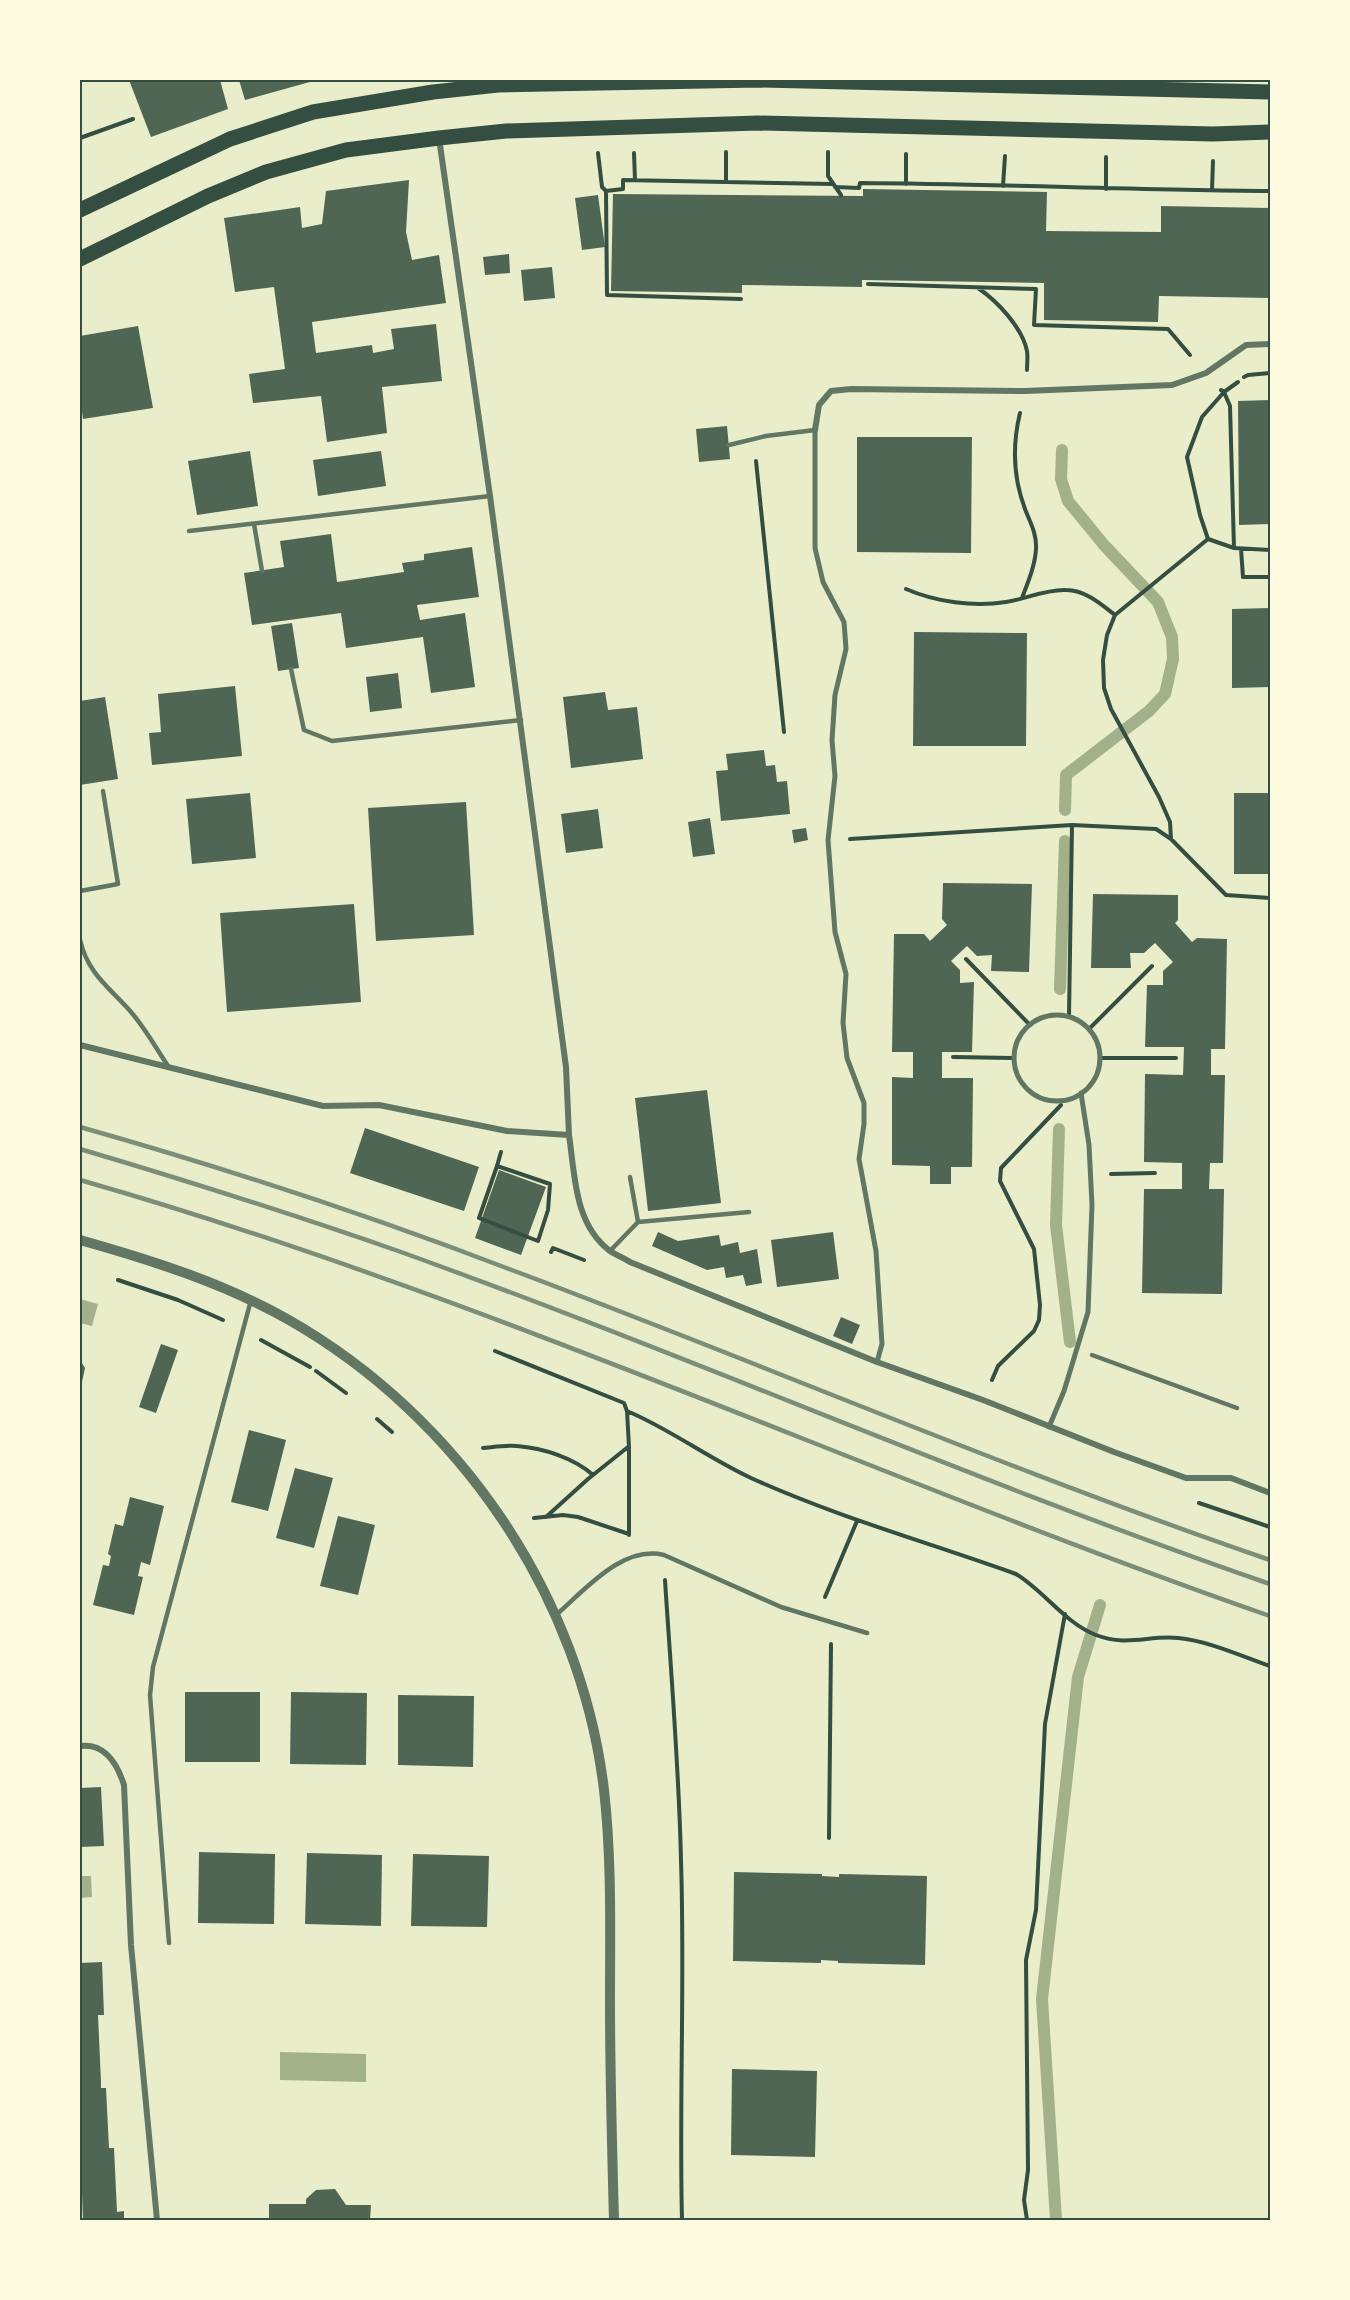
<svg xmlns="http://www.w3.org/2000/svg" width="1350" height="2300" font-family="'Titillium Web',sans-serif">
<rect width="100%" height="100%" fill="#e9edc9"/>
<path fill="#a3b18a" d="M80,1299L98,1304L92,1326L80,1323Z
M80,1876H91L92,1897L80,1898Z
M280,2052L366,2054V2082L280,2080Z"/>
<g fill="none" stroke-linecap="round" stroke-linejoin="round">
<path stroke="#a3b18a" stroke-width="12" d="M1062,450L1061,479L1068,501L1104,545L1158,602L1172,637L1173,659L1165,694L1149,711L1066,775L1065,810
M1060,989L1065,841
M1059,1129L1056,1225L1070,1342
M1056,2220L1042,1999L1078,1677L1100,1605"/>
</g>
<path fill="#4f6655" d="M129,80H220L228,109L151,137Z
M239,80H317L245,100Z
M409,180L406,232L412,260L439,255L446,303L312,322L316,353L372,345L373,353L394,349L391,329L436,324L442,381L382,387L387,433L327,442L321,396L253,403L249,374L285,369L274,287L235,292L224,218L300,207L302,228L322,224L326,191Z
M863,189L1047,192L1046,231L1161,232V206L1270,208V298L1159,296L1158,322L1044,320V283L862,280V287L742,285V293L611,291L613,194L863,196Z
M598,195L605,247L582,250L575,198Z
M509,254L510,273L485,275L483,257Z
M552,267L555,298L524,301L521,270Z
M138,326L153,408L83,419L80,397V336Z
M1270,400V524L1239,525L1238,401Z
M727,426L730,459L699,462L696,429Z
M857,437H972L971,553L857,552Z
M250,451L258,506L197,515L188,461Z
M381,451L386,486L318,496L313,460Z
M331,534L337,582L404,572L402,563L424,560V554L472,547L479,597L417,605L420,620L465,613L475,687L431,693L423,637L346,648L341,613L252,625L244,573L284,567L280,541Z
M1270,608V687L1232,688V609Z
M292,623L299,668L278,671L271,626Z
M914,632L1027,633L1026,746H913Z
M398,673L402,708L370,712L366,677Z
M235,686L242,756L152,765L149,733L161,732L158,694Z
M605,692L608,710L637,707L643,759L571,768L563,697Z
M105,697L118,779L80,785V701Z
M764,750L766,766L775,765L777,782L787,781L790,814L721,821L716,771L728,770L726,754Z
M250,793L256,858L192,864L186,799Z
M1234,793H1270V874H1234Z
M466,802L474,935L376,941L368,808Z
M598,809L603,848L566,853L561,814Z
M710,818L715,854L693,857L688,822Z
M806,828L808,840L794,843L792,830Z
M943,883L1032,884L1029,972L991,971L992,955L977,956L967,946L951,961L960,970V983L974,982L972,1052H942V1078H973L972,1167H951V1184H930V1166L892,1165V1077L913,1078V1052H892L894,934H924L930,941L947,925L942,919Z
M1093,894L1178,895V920L1175,923L1192,942L1197,938L1227,939L1225,1049H1211V1075H1225L1223,1163H1210L1209,1189H1224L1222,1294L1142,1293L1144,1189H1182V1163L1144,1162L1145,1074L1183,1075L1184,1047H1145L1147,985H1163V971L1173,962L1155,943L1144,953H1130L1131,968H1091Z
M354,904L361,1002L227,1012L220,913Z
M707,1090L721,1203L648,1211L635,1098Z
M365,1128L479,1167L464,1211L350,1173Z
M499,1170L546,1187L521,1255L475,1238Z
M658,1232L678,1241L719,1235L721,1246L738,1242L740,1253L757,1249L762,1283L746,1286L743,1275L726,1278L724,1267L707,1270L652,1246Z
M833,1232L839,1279L777,1287L771,1240Z
M841,1317L860,1325L852,1344L833,1336Z
M161,1344L178,1350L156,1413L139,1407Z
M80,1360L85,1368L82,1382L80,1383Z
M249,1430L286,1440L268,1511L231,1502Z
M295,1468L333,1478L314,1548L276,1538Z
M130,1497L164,1506L150,1565L141,1562L138,1576L143,1577L134,1615L93,1605L103,1565L109,1566L111,1556L108,1554L115,1524L123,1526Z
M338,1516L375,1525L358,1595L320,1586Z
M185,1692H260V1762H185Z
M291,1692L367,1693L366,1765L290,1764Z
M398,1695L474,1696L473,1767L398,1765Z
M101,1787L104,1846L80,1847V1788Z
M199,1852L275,1854L274,1924L198,1923Z
M307,1853L382,1855L381,1926L305,1924Z
M413,1854L489,1856L487,1927L411,1926Z
M734,1872L822,1874V1876L839,1877V1874L927,1876L925,1965L838,1963V1961L821,1960V1963L733,1961Z
M102,1962L104,2015H98L101,2082V2088H106L109,2148H114L117,2212L124,2211V2220H83L82,2193H80V1963Z
M732,2069L817,2071L815,2157L731,2155Z
M335,2189L346,2205H371L370,2220H269V2204H306V2199L316,2190Z"/>
<g fill="none" stroke-linecap="round" stroke-linejoin="round">
<path stroke="#344e41" stroke-width="4" d="M80,138L133,119
M828,152V176L841,195
M598,153L602,187L606,191L607,295L741,299
M634,153L635,180
M906,154V184
M726,182V152
M1003,186L1005,156
M835,187L859,188L860,183C997,184 1134,190 1270,191
M1106,189V157
M1212,190L1213,161
M606,191L623,189V180L832,184
M868,284L1036,289L1034,325L1168,329L1190,355
M978,288C997,301 1022,327 1027,351C1028,357 1027,364 1027,370
M1244,377L1248,375L1270,373
M1221,390L1224,392L1230,406L1234,548
M1020,413C1012,446 1013,477 1025,509C1030,522 1037,534 1036,549C1035,566 1028,582 1022,598
M756,461L784,732
M1208,539L1234,548L1270,550
M1241,549L1243,577H1270
M906,589C936,602 973,607 1006,602C1026,599 1046,589 1066,590C1085,590 1101,604 1115,615
M850,839L1072,825L1156,829L1171,839L1226,895L1270,898
M1171,839L1170,822L1159,797L1111,709L1104,688L1103,660L1107,635L1115,615L1208,539L1200,515L1187,457L1202,417L1224,392L1238,382
M966,959L1029,1024
M1069,1016L1072,825
M1089,1029L1152,966
M953,1057L1013,1058
M1100,1058H1176
M497,1166L479,1218L538,1241L548,1210L550,1184L497,1166L501,1152
M1111,1174L1155,1173
M551,1252L553,1248L584,1260
M118,1280L178,1300L223,1320
M261,1340L310,1367
M495,1351L624,1403L627,1411L629,1447V1535
M316,1371L346,1393
M992,1380L998,1366L1034,1331L1039,1320L1040,1305L1034,1249L1000,1181L1001,1168L1061,1105
M627,1411C670,1429 708,1458 751,1478C837,1517 927,1542 1016,1574C1044,1591 1065,1623 1096,1635C1127,1647 1149,1635 1178,1638C1209,1641 1241,1656 1270,1666
M377,1419L392,1432
M483,1448C494,1447 506,1445 517,1446C543,1448 574,1458 593,1475
M1199,1503L1270,1527
M546,1517L588,1479L628,1447
M534,1518L563,1515L578,1517L629,1534
M665,1580C671,1673 679,1767 681,1861C685,1981 679,2101 682,2220
M825,1597L857,1521
M829,1838L831,1644
M1027,2220L1024,2200L1028,2170L1026,1960L1036,1910L1045,1724L1065,1614"/>
<path stroke="#617663" stroke-width="4.5" d="M729,445L766,436L815,430
M254,524L262,571
M189,531L490,496
M291,669L304,730L332,741L521,720
M80,891L118,884L103,791
M80,940C88,974 109,987 131,1012C145,1028 156,1048 168,1066
M630,1177L638,1222
M610,1251L638,1222L749,1212
M1092,1355L1237,1408
M556,1615C585,1590 622,1545 664,1555L781,1607L867,1633
M169,1943L150,1695L153,1667L251,1300"/>
<path stroke="#617663" stroke-width="5" d="M815,430V548L823,582L844,622L846,649L835,695L832,740L835,776L828,840L835,932L846,974L843,1023L847,1058L864,1103V1124L859,1159L876,1251L882,1344L877,1362
M1014 1058a43 43 0 1 1 86 0a43 43 0 1 1-86 0Z
M1049,1427L1064,1391L1088,1312L1092,1205L1089,1145L1081,1093"/>
<path stroke="#617663" stroke-width="6" d="M815,430L819,405L831,391L851,389L1025,391L1172,385L1206,373L1246,345L1270,344
M80,1045L323,1106L379,1105L507,1131L569,1135L566,1067L490,496L439,138
M569,1135C575,1175 574,1224 610,1251C616,1255 624,1258 630,1262L877,1362L983,1400L1114,1452L1186,1478H1231L1270,1493
M80,1746C105,1743 117,1763 124,1785L131,1945L157,2220"/>
<path stroke="#617663" stroke-width="10" d="M80,1240C151,1260 224,1283 289,1320C459,1417 581,1596 604,1790C612,1860 610,1932 610,2002C610,2075 612,2148 614,2220"/>
<path stroke="#344e41" stroke-width="15" d="M80,210L230,139L313,112L433,92L498,85L758,80L1270,92
M80,259L208,196L266,172L346,150L439,138L506,131L758,123L1213,134L1270,132"/>
<path stroke="#7c8e77" stroke-width="4.5" d="M80,1127C225,1168 368,1215 509,1269C763,1364 1013,1472 1270,1560
M80,1149C188,1181 295,1215 401,1252C693,1357 977,1483 1270,1584
M80,1180C487,1296 871,1477 1270,1616"/>
</g>
<rect width="1350" height="2300" fill="none" stroke="#fefae0" stroke-width="162"/>
<rect x="81" y="81" width="1188" height="2138" fill="none" stroke="#344e41" stroke-width="2"/>
</svg>
